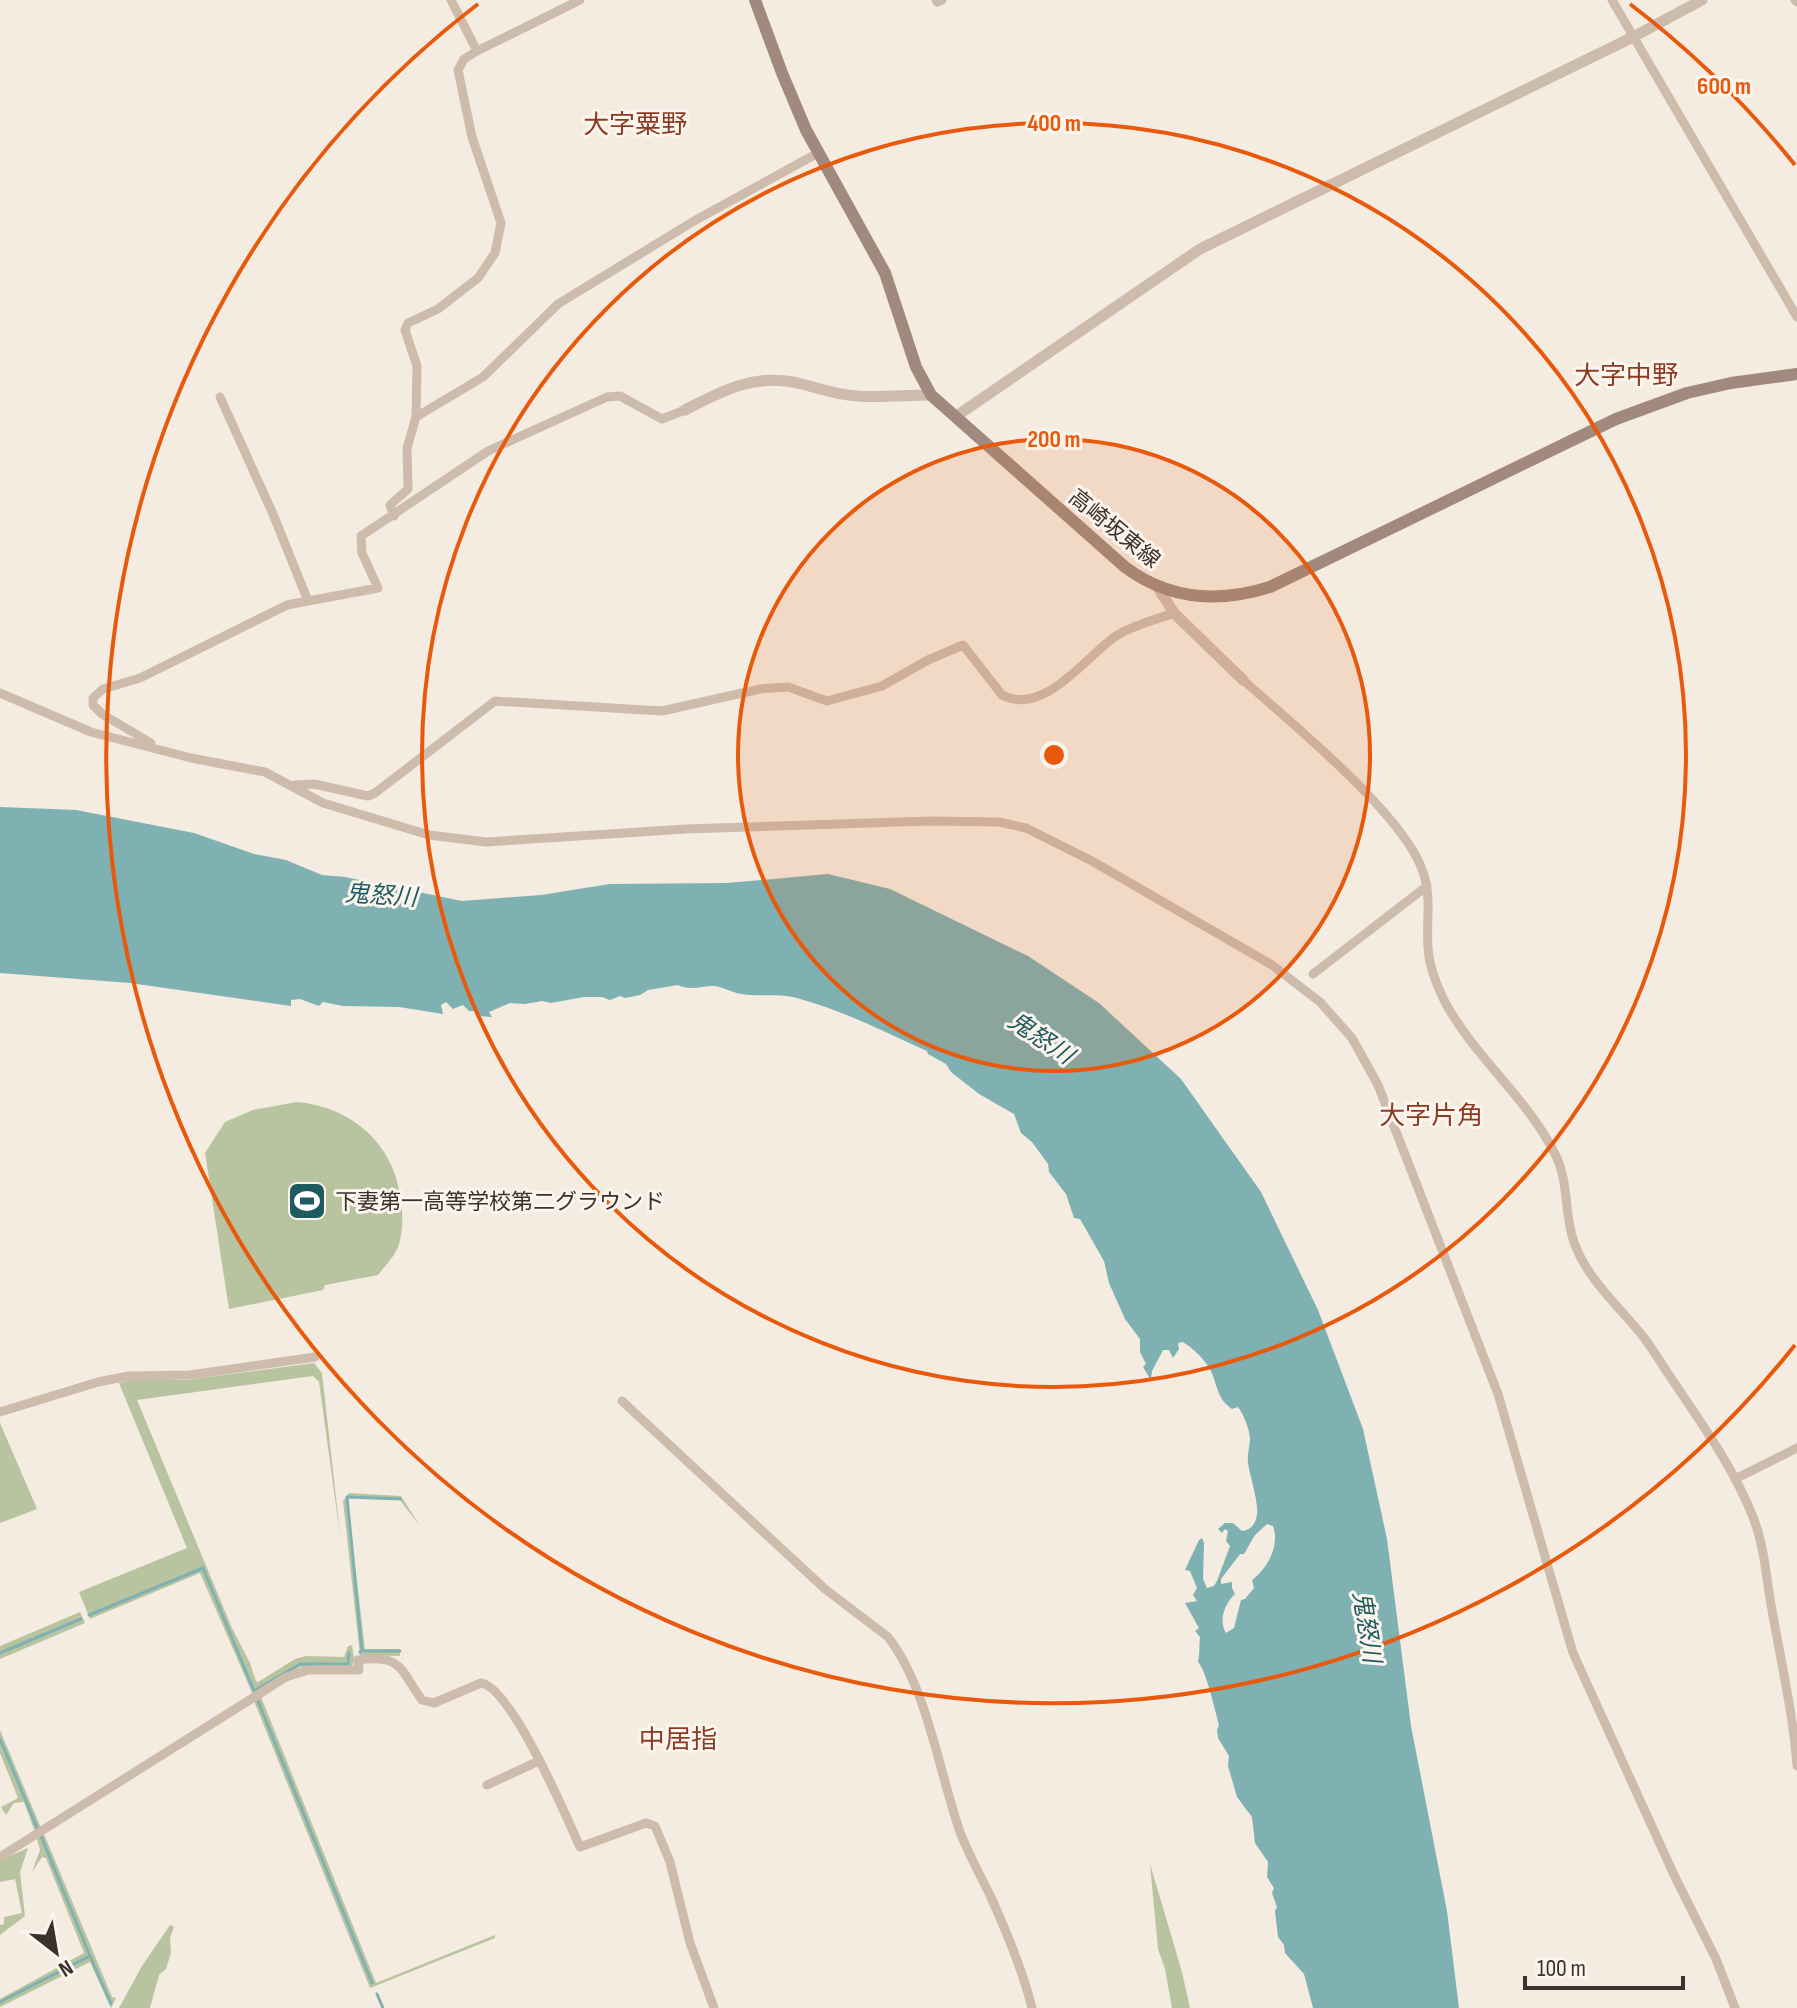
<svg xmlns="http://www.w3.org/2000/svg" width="1797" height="2008" font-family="'Sofia Sans Condensed','Noto Sans JP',sans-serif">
<rect width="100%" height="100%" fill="#f4ebe1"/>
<path fill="#b8c4a0" d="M297,1102C352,1107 395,1144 401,1201C403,1214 403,1231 399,1244C396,1255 385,1266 378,1275L325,1285L323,1290L229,1309L205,1153L225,1122L253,1110Z
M314,1363L322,1373L341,1542L319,1382L313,1376L137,1400L232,1628L250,1663L256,1681L258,1682L295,1659L306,1656L344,1657L348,1646L352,1645L354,1659L352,1667H300L253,1695L200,1573L90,1619L79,1592L187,1548L119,1383L135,1379L186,1380Z
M0,1423L37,1509L0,1523Z
M349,1493L401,1496L420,1526L399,1499L347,1497L365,1649H400V1656L360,1655L343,1501Z
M80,1612L85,1623L0,1659V1646Z
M261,1697L376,1983L495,1935V1938L370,1988L254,1701Z
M0,1730L41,1828L35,1832L24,1802L14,1803L6,1815L1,1807L18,1798L0,1753Z
M44,1834L112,1997L116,1998L111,2008L90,1962L0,2007V1999L84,1953L46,1858L42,1857L32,1872L40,1850L37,1839Z
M28,1848L20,1872L25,1916L0,1935V1925L4,1924V1917L22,1913L15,1879L0,1882V1860Z
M1150,1864L1182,1972L1190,2008H1172L1165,1969L1158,1949Z
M170,1925L174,1927L170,1938L171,1953L166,1969L159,1975L150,2008H119L142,1966Z"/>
<path fill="#7fb0b2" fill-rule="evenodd" d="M0,807L76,810L194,833L254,854L286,860L322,875L345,877L462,901L541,895L610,884L727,883L828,874L890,889L1028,956L1099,1003L1181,1079L1261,1192L1318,1310L1363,1429L1387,1539L1411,1726L1447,1911L1459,2008H1313L1304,1974L1285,1953L1284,1945L1278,1937L1275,1911L1277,1907L1272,1893L1274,1888L1267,1877L1268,1862L1255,1843L1252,1817L1237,1797L1228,1766L1229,1756L1218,1738L1217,1730L1219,1725C1215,1710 1206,1670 1198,1662C1200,1654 1199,1646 1200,1637L1195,1631L1199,1628L1185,1603L1197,1601L1193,1595L1197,1588L1190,1571L1185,1570L1199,1540L1202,1538L1204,1543L1203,1579L1207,1588L1214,1586L1217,1581L1230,1546L1226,1541L1228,1531L1225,1529L1222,1533L1218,1529L1225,1523H1233L1242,1531C1251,1530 1256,1524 1257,1514C1259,1504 1250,1476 1248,1463C1247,1454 1250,1445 1250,1438C1249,1428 1244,1415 1238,1407L1232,1409C1219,1400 1218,1390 1213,1376C1209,1363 1194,1349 1183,1342L1178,1343L1179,1349L1173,1358L1169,1350H1163L1152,1371L1151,1380L1143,1367L1146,1364L1140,1352V1339L1125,1319L1109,1283L1104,1261L1080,1219L1074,1218L1066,1194L1049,1172L1048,1164L1032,1142L1021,1133L1014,1114L979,1094L951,1072L946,1064L928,1054L927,1051C883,1031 844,1011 797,998C780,993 759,997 742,994C733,993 723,987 714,986C701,986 690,991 678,985L648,990L640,995L625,998L620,996L610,1000L602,997H584L551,1003L542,1001L525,1004L510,1003L489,1012L492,1017L478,1016L476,1011H469L463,1005L453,1009L446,1002L441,1005L443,1014L399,1007L343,1006L323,1002L319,1006L300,999L291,1000V1006L130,983L0,973ZM1267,1524L1273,1526C1280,1545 1268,1568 1252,1580L1254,1588L1245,1599L1241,1600L1234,1628L1226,1633C1218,1621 1225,1603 1235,1594L1232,1588V1582L1221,1584V1579L1240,1554H1244L1255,1535Z"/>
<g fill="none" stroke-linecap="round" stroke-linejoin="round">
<path stroke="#7fb0b2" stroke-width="3" d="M89,1615L203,1568L254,1691L300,1664H348L349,1653
M364,1651H400
M360,1652L362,1651L347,1497L400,1499
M0,1653L81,1619
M258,1701L372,1983
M0,1739L38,1830
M90,1956L111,2004
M377,1994L383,2008
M0,2002L90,1956L41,1836"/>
<path stroke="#cdbbac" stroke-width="9" d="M451,0L477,51
M936,0L937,2L942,0
M1612,0L1797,317
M1795,0L1797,2
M416,417L483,377L558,304L694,221L818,153
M394,516L390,505L408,489L407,448L416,417L417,366L405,330L408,323L438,309L478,278L495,253L501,223L472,137L458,70L464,59L477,51L580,0
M308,601L378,588L362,553L361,536L488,451L607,397L620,396L662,419L685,410
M1243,680C1290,722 1405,815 1423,872C1432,898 1426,922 1428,948C1429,966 1437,986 1445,1002C1475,1058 1528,1098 1556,1156C1569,1183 1564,1214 1574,1242C1587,1280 1621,1308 1645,1339C1653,1350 1661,1363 1669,1375C1699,1420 1733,1466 1753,1517C1765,1547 1766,1579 1772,1610C1781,1662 1793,1713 1797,1766
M0,693L91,732L191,758L265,772L323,803L429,835L486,842L686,829L930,821L999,822L1026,828L1092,861L1272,965L1320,1002L1352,1038L1378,1085L1498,1394L1573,1653L1675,1877L1716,1959L1735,2008
M151,743L102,714L93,705V698L103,689L140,678L287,605L308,601L273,514L220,397
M295,785L314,784L368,796L375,793L495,701L662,711L760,689L788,687L827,701L882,686L928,660L963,645L1002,695C1044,717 1086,656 1116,636C1133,625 1155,620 1174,613
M1313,974L1427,886
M622,1401L825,1589L888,1637C927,1687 939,1772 960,1832C968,1853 979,1873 989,1893C1006,1930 1022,1968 1032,2008
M0,1412L98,1382L129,1376L190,1375L315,1357
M1735,1479L1797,1448
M487,1785L539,1761
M0,1857L286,1677L308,1670H359L358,1660C403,1654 400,1670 422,1700L434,1703L481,1683C512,1688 566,1816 580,1847L646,1823L655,1826L670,1862L690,1943L714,2008"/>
<path stroke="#cdbbac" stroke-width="11" d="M685,410C724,390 757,372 802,384C821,389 837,395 857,396C881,398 906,395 931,395
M955,417L1200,249L1633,37L1702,0
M1157,586L1174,613L1243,680"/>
<path stroke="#a18a7d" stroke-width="12" d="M755,0L782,73L806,130L885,273L916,367L931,395L1125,567C1169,600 1219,603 1270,587L1616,419L1687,393L1731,383L1797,374"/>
</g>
<circle cx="1054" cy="755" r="316" fill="#e8590c" fill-opacity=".12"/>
<g fill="none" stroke="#e8590c" stroke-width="4">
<circle cx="1054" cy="755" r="316"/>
<circle cx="1054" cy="755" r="632"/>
<path d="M1795 1345A947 947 0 1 1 478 4M1630 4A947 947 0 0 1 1795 165"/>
</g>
<defs>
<g id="stadium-square" transform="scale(2)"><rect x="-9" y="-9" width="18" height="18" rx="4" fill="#1f5a5e" stroke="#fbf5ee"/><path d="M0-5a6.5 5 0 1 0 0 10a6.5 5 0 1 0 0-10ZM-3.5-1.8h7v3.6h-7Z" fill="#fff"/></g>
</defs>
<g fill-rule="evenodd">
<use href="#stadium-square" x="307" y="1201"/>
</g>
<g text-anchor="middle" stroke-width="6" stroke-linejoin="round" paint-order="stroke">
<g font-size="22" fill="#3b302b" stroke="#fbf5ee">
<text transform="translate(1115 528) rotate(39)" y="8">高崎坂東線</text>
</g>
<g font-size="22" fill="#3b302b" stroke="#fbf5ee" text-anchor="start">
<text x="335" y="1209">下妻第一高等学校第二グラウンド</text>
</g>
<g font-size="24" font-style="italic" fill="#1f5a5e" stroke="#fbf5ee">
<text transform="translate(381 895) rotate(4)" y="8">鬼怒川</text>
<text transform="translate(1041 1038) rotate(34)" y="8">鬼怒川</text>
<text transform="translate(1367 1627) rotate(81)" y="8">鬼怒川</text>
</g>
<g font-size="26" fill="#8c3b22" stroke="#fbf5ee">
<text x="635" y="133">大字粟野</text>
<text x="1626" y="384">大字中野</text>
<text x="1431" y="1124">大字片角</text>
<text x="678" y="1748">中居指</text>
</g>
</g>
<circle cx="1054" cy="755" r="12" fill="#e8590c" stroke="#fbf5ee" stroke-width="4"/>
<g font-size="24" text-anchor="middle" font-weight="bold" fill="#e8590c" stroke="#fbf5ee" stroke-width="6" stroke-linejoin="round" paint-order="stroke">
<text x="1724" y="94">600 m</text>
<text x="1054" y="131">400 m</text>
<text x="1054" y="447">200 m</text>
</g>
<g transform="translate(56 1952) rotate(149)" stroke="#fbf5ee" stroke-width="6" paint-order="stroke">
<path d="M0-6L14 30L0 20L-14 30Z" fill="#3b302b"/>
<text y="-12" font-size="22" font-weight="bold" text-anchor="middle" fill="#3b302b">N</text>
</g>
<path d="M1525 1976v12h158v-12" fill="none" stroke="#3b302b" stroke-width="4"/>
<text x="1537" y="1976" font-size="24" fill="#3b302b" stroke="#fbf5ee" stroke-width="6" paint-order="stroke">100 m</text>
</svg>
